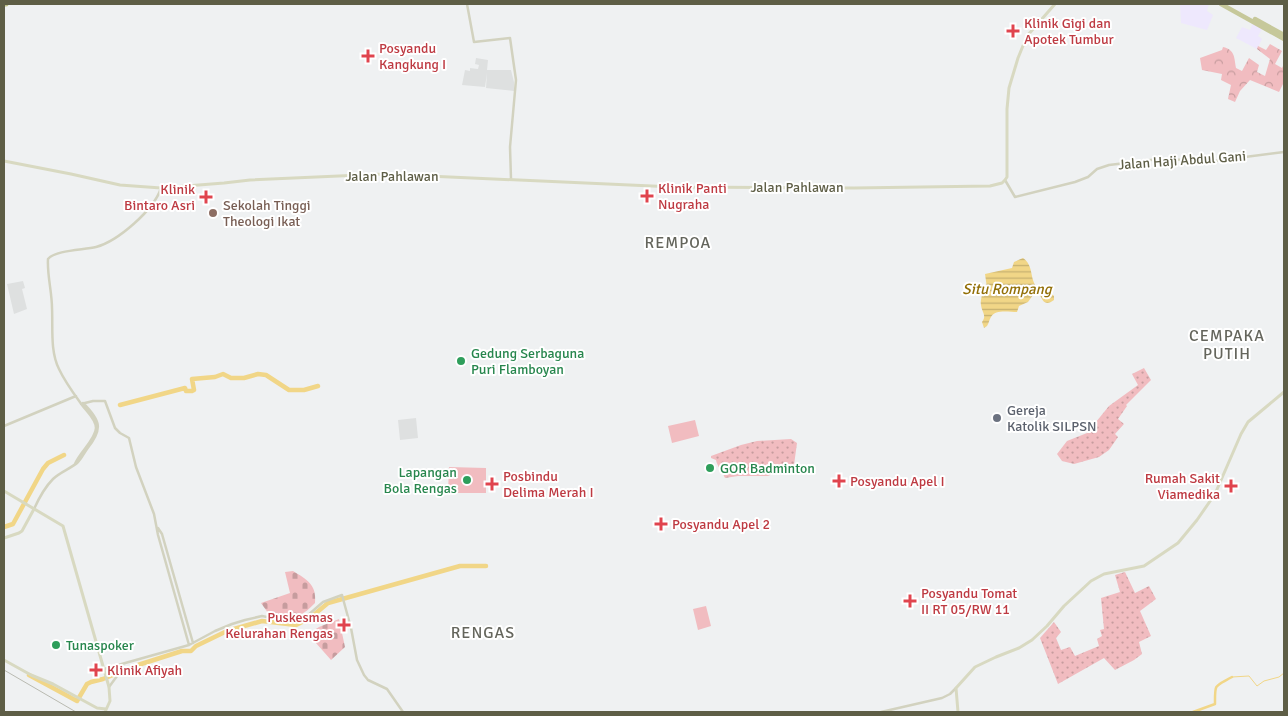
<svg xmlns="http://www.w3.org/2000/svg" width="1288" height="716" font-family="Signika,sans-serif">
<defs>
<pattern id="grass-dots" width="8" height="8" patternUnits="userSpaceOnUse" patternTransform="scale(1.25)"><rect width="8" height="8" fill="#f1bcc0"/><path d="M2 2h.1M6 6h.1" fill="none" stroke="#c69c9e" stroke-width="1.8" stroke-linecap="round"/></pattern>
<pattern id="forest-crowns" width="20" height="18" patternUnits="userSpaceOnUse" patternTransform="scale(1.25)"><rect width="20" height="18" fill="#f1bcc0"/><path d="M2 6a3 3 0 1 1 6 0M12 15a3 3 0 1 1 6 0" fill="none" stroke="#c69c9e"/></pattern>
<pattern id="cemetery-stones" width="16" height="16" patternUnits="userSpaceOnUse" patternTransform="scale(1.25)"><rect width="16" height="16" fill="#f1bcc0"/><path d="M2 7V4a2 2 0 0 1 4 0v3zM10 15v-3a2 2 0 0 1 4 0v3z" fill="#c69c9e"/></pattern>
<pattern id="water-rules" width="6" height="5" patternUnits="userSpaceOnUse" patternTransform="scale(1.25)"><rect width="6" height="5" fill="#f1d687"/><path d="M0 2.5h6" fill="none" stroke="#c6b170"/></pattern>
</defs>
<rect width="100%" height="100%" fill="#eff1f2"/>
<path fill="#eee8fd" d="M1164,4H1209L1207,11L1213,15L1207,30L1181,23L1180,4Z
M1253,23L1262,29L1258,36L1262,39L1257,49L1236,38L1242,27L1250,30Z"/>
<path fill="#dee0e0" d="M476,58L488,60L487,70H511L514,82V91L486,88L487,73L485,87L462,85L465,70L470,71V68L478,69L479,65L475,64Z
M23,281L25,288L22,289L27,309L14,314L7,284Z
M416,418L418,438L400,440L398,420Z"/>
<path fill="url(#grass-dots)" d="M1144,368L1151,380L1126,405L1127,406L1118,419L1124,424L1115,434L1118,437L1109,450L1099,457L1074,464L1062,461L1057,454L1067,441L1087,433L1109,406L1138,385L1132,374Z
M791,439L797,443L794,465L768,476H738L725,478C722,471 717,466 716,460L711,458V456L741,445L757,441Z
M1125,572L1135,593L1149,586L1156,599L1140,611L1151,636L1139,642L1142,654L1134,660L1115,670L1104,658L1058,684L1040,638L1054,622L1061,632L1056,638L1061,650L1070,647L1075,656L1099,646L1097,639L1102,636L1100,630L1104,629L1101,598L1120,592L1115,575Z"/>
<path fill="url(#forest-crowns)" d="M1270,44L1282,51L1275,64L1282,68L1284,64V82L1279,92L1250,80L1240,91L1235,102L1228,99L1231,85L1221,80L1222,74L1202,70L1200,58L1222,50L1223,47C1235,50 1234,57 1236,68L1242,71L1249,58L1259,65L1257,72L1265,76L1270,59L1257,49L1258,46L1266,50Z"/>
<path fill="url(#cemetery-stones)" d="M293,571C306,579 317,584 315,603C300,619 292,618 271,617L261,603L290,593L285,572Z
M339,619L345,647L331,660L308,634L319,627Z"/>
<path fill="#f1bcc0" d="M695,420L699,436L672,443L668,426Z
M449,467L486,468V493H448Z
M706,606L711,626L698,630L693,609Z"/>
<path fill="url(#water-rules)" d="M1023,258C1038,268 1024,290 1051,293L1054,296V300C1046,306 1043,302 1040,295H1033L1028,302L1019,306L1017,312C1009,312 995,309 991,317C989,320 989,323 987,326L984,328L982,322C987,315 982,313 981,305C980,301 982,296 983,291L987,288L985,274L1012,268L1014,262Z"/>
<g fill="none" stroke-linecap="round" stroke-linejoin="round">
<path stroke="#f1d687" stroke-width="1" d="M1232,677L1249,676L1257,686L1264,681L1279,677L1284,673"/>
<path stroke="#f1d687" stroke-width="2.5" d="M1193,712L1215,704C1215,683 1214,687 1232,677"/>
<path stroke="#f1d687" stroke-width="4.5" d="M120,405L185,388L186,391H192L194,390L192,379L215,377L223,374L231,378H244L258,374L266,375L289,390H304L318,386
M4,527L13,524L43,469L48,463L64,455
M29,675L77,701L87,684L91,682L103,679L138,665L182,651H191L196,646L227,631L262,621L296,625L310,618L328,603L460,566H486"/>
<path stroke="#d2d2bf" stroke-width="2.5" d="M467,4L474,42L510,38L516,80L510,147L511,179
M1005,180L1015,197L1075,182L1088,177L1097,169L1109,165L1159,159L1214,161L1284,152
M81,404L93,401H105L115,428L120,433L129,438L136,467L154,514L158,535L189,645
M4,426L76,396
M75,464C79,453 96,439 96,428C96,419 87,412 82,405C74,394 65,382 59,369C50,351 53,328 52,308C52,292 47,275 48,259C55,250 84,250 96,247C118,241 154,210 161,188
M34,509C39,498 45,487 53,479C60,472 72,468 78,462C82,458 84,453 87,449C103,429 101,421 83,403
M158,528L162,534L193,643
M104,669L189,645L215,631L232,624L245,620L262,616L286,621L300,619L307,616L323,602L342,595L351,628L357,660L364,675L368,680L387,689L403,712
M109,687L120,672L123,665
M881,712L942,698L950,694L956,688"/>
<path stroke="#d8d9c1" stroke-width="3" d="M4,161L71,174L120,185L161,188L224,183L250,180L384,174L674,187L854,188L990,186L1002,183L1005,180L1007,177V109L1009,88L1018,58L1027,36L1055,4
M4,491L63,526L109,687L110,701L105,712
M4,538L19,533L22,531L34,509
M4,660L31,675L53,684L97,708L106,709
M958,712L956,688L975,667L996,657L1019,648L1032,640L1047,626L1064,606L1091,581L1104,574L1144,566L1178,543L1197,520L1215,494L1241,434L1248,422L1284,392"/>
<path stroke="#c6c89a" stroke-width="4.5" d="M1221,4L1284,39
M1255,19L1284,35"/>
<path stroke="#bdc185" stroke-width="5" d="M4,4H6"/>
<path stroke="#b9bab1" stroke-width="1" d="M4,670L76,712"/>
</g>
<g fill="#e0444e" stroke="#fff" stroke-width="2">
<path d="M1010.5 23.5h5v5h5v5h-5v5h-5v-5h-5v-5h5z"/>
<path d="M365.5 48.5h5v5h5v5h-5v5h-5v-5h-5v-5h5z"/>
<path d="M644.5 188.5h5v5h5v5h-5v5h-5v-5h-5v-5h5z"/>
<path d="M203.5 189.5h5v5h5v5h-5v5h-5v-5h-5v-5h5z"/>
<path d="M836.5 473.5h5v5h5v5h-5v5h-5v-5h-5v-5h5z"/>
<path d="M489.5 476.5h5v5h5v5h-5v5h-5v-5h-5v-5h5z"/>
<path d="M1228.5 478.5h5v5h5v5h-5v5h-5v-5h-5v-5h5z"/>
<path d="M658.5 516.5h5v5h5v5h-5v5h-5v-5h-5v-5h5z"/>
<path d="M907.5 593.5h5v5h5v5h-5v5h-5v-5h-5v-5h5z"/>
<path d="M341.5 617.5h5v5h5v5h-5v5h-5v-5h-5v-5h5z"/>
<path d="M93.5 662.5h5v5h5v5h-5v5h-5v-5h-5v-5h5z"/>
</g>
<circle fill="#8d6e63" stroke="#fff" stroke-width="2" cx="213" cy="213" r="5"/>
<g fill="#2e9e5b" stroke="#fff" stroke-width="2">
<circle cx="461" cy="361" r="5"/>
<circle cx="710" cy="468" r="5"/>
<circle cx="467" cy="480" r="5"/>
<circle cx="56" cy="645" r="5"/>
</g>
<circle fill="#6b7280" stroke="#fff" stroke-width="2" cx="997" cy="418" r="5"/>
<g text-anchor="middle" stroke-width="4" stroke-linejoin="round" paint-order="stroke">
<g font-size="14" fill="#be3a42" stroke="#fff" text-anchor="start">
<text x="1024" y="28">Klinik Gigi dan<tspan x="1024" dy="16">Apotek Tumbur</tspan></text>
<text x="379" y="53">Posyandu<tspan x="379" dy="16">Kangkung I</tspan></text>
<text x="658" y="193">Klinik Panti<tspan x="658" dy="16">Nugraha</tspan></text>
<text x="195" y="194" text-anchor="end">Klinik<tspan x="195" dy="16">Bintaro Asri</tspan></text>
<text x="503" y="481">Posbindu<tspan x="503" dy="16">Delima Merah I</tspan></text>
<text x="1220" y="483" text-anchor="end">Rumah Sakit<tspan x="1220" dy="16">Viamedika</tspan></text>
<text x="850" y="486">Posyandu Apel I</text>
<text x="672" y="529">Posyandu Apel 2</text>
<text x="921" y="598">Posyandu Tomat<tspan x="921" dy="16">II RT 05/RW 11</tspan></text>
<text x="333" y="622" text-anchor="end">Puskesmas<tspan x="333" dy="16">Kelurahan Rengas</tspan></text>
<text x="107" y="675">Klinik Afiyah</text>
</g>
<g font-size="14" fill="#5e5e46" stroke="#fff">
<text transform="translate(1182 160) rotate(-4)" y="5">Jalan Haji Abdul Gani</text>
<text x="392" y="181">Jalan Pahlawan</text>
<text x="797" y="192">Jalan Pahlawan</text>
</g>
<g font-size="14" fill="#785e54" stroke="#fff" text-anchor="start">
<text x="223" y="210">Sekolah Tinggi<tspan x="223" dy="16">Theologi Ikat</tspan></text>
</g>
<g font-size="14" fill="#27864d" stroke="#fff" text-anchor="start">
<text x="471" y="358">Gedung Serbaguna<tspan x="471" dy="16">Puri Flamboyan</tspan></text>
<text x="720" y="473">GOR Badminton</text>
<text x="457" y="477" text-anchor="end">Lapangan<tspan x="457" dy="16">Bola Rengas</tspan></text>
<text x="66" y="650">Tunaspoker</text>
</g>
<g font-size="14" fill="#5b616d" stroke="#fff" text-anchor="start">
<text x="1007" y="415">Gereja<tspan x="1007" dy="16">Katolik SILPSN</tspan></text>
</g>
<g font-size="15" font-style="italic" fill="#926f07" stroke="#fff">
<text x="1007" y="294">Situ Rompang</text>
</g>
<g font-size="16" letter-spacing="1" fill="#64655c" stroke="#fff">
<text x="678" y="248">REMPOA</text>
<text x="1227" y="341">CEMPAKA<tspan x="1227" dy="18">PUTIH</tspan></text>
<text x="483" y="638">RENGAS</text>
</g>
</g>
<rect width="1288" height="716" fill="none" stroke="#5e5e46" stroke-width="10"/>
</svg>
